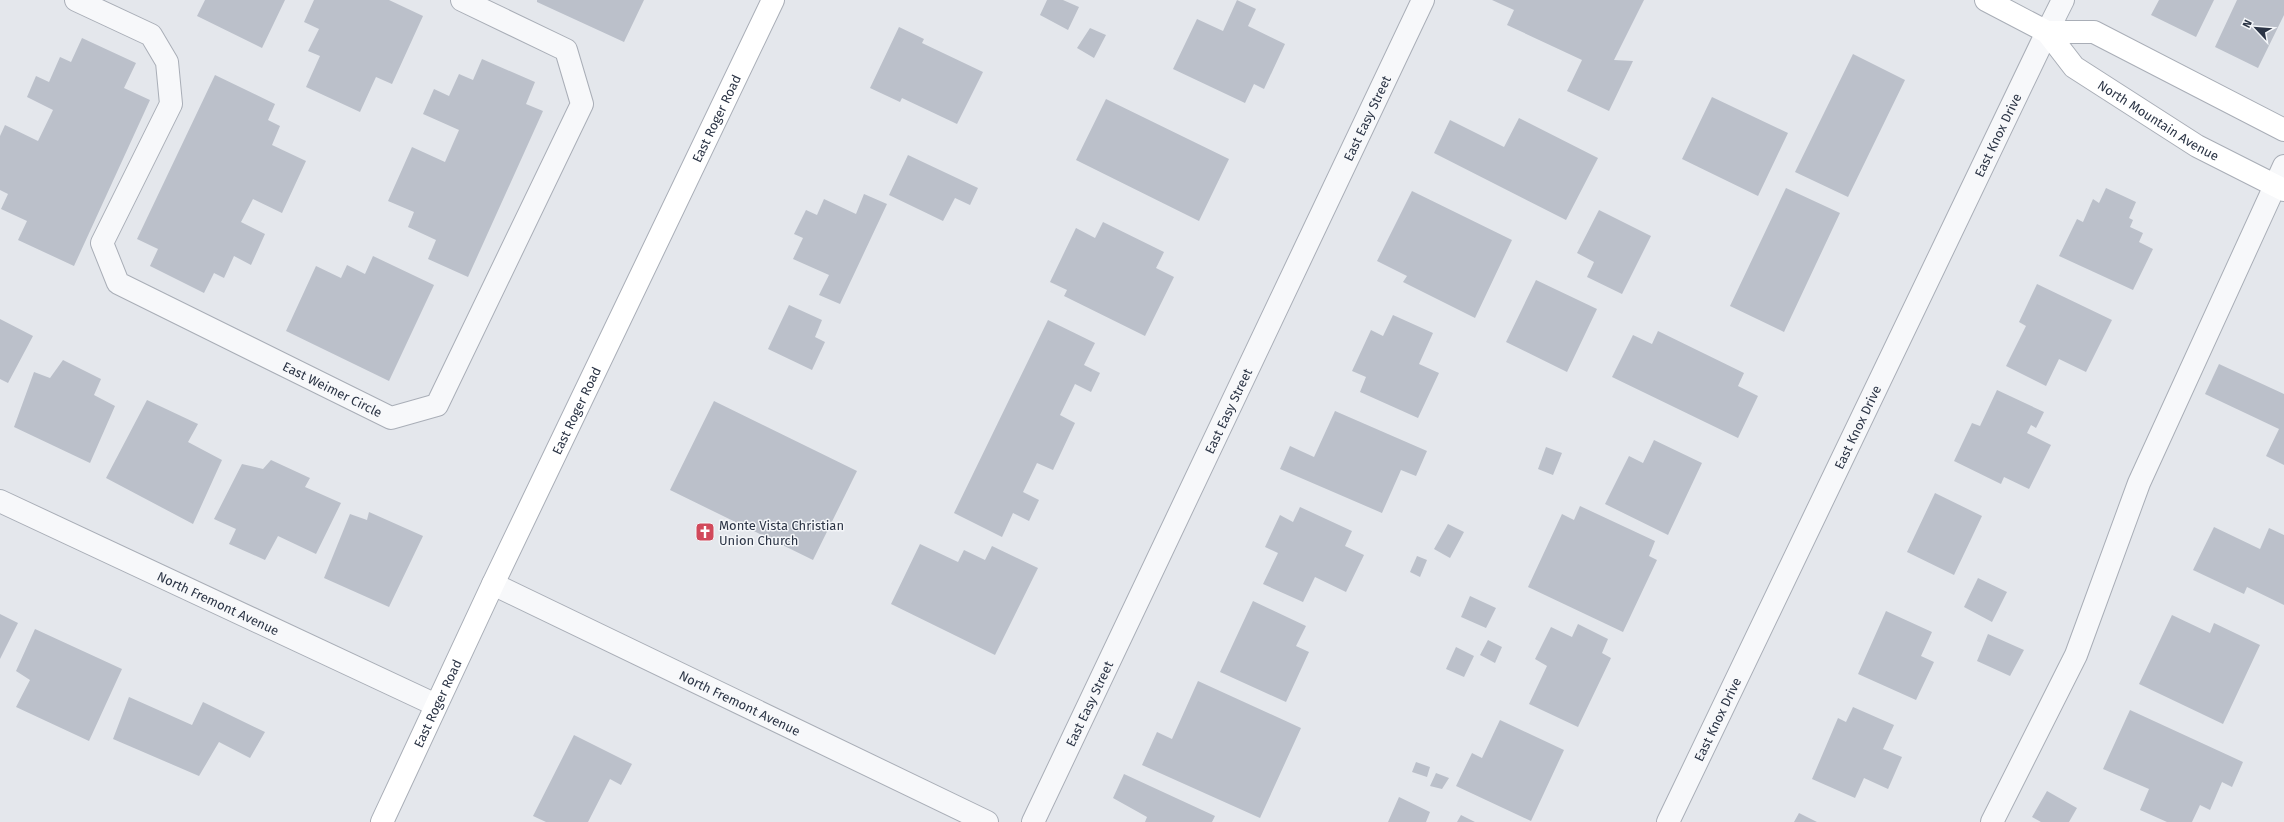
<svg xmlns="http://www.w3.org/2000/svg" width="2284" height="822" font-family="'Fira Sans',sans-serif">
<rect width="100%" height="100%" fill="#e4e7ec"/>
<path fill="#bbc0ca" d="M205,0H285L262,48L197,16Z
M314,0H389L423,16L392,84L376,77L360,112L306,87L320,56L308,51L319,29L304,22Z
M537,0H644L624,42L537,2Z
M1047,0H1063L1079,7L1068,30L1040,15Z
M1237,0L1256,9L1248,26L1285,44L1264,89L1254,84L1245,103L1173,69L1197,19L1223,31Z
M1492,0H1644L1614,60L1633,61L1609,111L1567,91L1582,60L1507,25L1514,10Z
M2159,0H2214L2196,37L2151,15Z
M2237,0H2284V15L2258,68L2215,47Z
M899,27L924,39L922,43L983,72L957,124L902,98L900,102L870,88Z
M1090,28L1106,35L1094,58L1077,48Z
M82,38L136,63L124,88L150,100L74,266L18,240L27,221L1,209L8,194L0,190V136L5,125L38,141L53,110L27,97L36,76L49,82L60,57L71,62Z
M1853,54L1905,80L1848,197L1795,172Z
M482,59L535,82L526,104L543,111L468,277L428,259L436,240L408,227L414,212L388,201L412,147L445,162L459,130L423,114L434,89L449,96L459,74L473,80Z
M215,75L275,104L268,120L280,126L272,145L306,161L282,213L253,199L241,222L265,234L251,265L234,256L224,278L214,273L204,293L150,266L158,249L137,239Z
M1712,97L1788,133L1758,196L1682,159Z
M1106,99L1229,159L1199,221L1076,160Z
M1519,118L1598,158L1566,220L1434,153L1450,120L1504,147Z
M908,155L978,188L970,205L955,198L943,221L889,195Z
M1786,188L1840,213L1784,332L1730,306Z
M2106,188L2136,202L2129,218L2133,220L2130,227L2143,233L2139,242L2153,249L2133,290L2059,256L2077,219L2083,222L2093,199L2099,203Z
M1412,191L1512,240L1475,318L1403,282L1407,276L1377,261Z
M864,194L887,204L840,304L819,295L829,275L793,259L803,238L794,234L806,210L817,215L824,199L856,214Z
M1599,210L1651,236L1622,294L1587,277L1594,262L1577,253Z
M1103,222L1164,252L1156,268L1174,277L1145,336L1064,296L1067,290L1050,282L1076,228L1095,238Z
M373,256L434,285L389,381L286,331L316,266L341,278L347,265L365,274Z
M1536,280L1597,309L1567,372L1506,342Z
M2037,284L2112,320L2086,372L2059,359L2046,386L2006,366L2026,326L2019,322Z
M789,305L822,320L815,337L825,342L812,370L768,349Z
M1393,315L1433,333L1419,364L1439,373L1418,418L1360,392L1366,377L1352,371L1371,330L1383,336Z
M0,319L33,336L8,383L0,379Z
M1048,320L1095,343L1084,365L1100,373L1091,392L1075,384L1060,415L1075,423L1053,470L1037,463L1023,492L1039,500L1029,521L1013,513L1002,537L954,513Z
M1658,331L1744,373L1738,386L1758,396L1738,438L1612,377L1633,335L1652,344Z
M63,360L101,379L94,395L115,406L90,463L14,427L34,372L50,378Z
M2219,364L2284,394V465L2266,456L2279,429L2205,394Z
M1997,390L2044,412L2036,428L2031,425L2027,433L2051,445L2029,489L2004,477L2001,484L1954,461L1972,423L1980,426Z
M147,400L198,424L188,442L222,460L193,524L106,478Z
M714,401L857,471L813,560L670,490Z
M1335,411L1427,451L1416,476L1401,470L1382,513L1280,469L1290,446L1314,457Z
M1654,440L1702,463L1668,535L1605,504L1629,456L1643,463Z
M1546,447L1562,453L1553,475L1538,469Z
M271,460L310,478L305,487L341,503L316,554L278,536L265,560L229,544L236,529L214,519L242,464L263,469Z
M1935,493L1982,516L1954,575L1907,552Z
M1580,506L1655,541L1649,556L1657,560L1623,632L1528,587L1562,514L1574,520Z
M1300,507L1352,531L1345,546L1364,555L1346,592L1315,577L1303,602L1263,584L1278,553L1265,547L1280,515L1293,522Z
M369,512L423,536L389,607L324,578L350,514L367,520Z
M1448,524L1464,532L1450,558L1434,549Z
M2214,527L2260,549L2269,528L2284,535V605L2247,587L2244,594L2193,570Z
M920,544L958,562L964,550L985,560L992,546L1038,568L995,655L891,604Z
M1417,556L1427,560L1420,577L1410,572Z
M1978,578L2007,592L1992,622L1964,607Z
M1470,596L1496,608L1486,628L1461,617Z
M1253,601L1306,626L1296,646L1309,652L1286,702L1220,672Z
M1886,611L1932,632L1921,656L1934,662L1916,700L1858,674Z
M0,614L18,623L0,659Z
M2172,615L2210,633L2214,623L2260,645L2223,724L2139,684Z
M1578,624L1608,639L1602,653L1611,658L1578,727L1529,704L1547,666L1535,659L1551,627L1572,637Z
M35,629L122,669L89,741L16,707L30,680L16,671Z
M1988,634L2024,650L2010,676L1977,661Z
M1488,640L1502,647L1495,663L1480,655Z
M1456,647L1474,656L1464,677L1446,669Z
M1198,681L1301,728L1260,818L1142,765L1157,732L1172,739Z
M129,697L192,725L203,702L265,732L250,758L219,742L199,776L113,739Z
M1853,707L1894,725L1883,749L1902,757L1888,789L1864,778L1855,798L1812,779L1838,718L1846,722Z
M2130,710L2243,762L2232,787L2222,782L2210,810L2200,805L2192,822H2167L2140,810L2149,789L2103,769Z
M1500,720L1564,750L1531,821L1456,786L1472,753L1482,758Z
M574,735L632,764L621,785L610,779L588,822H546L533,816Z
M1416,762L1430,767L1427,777L1412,772Z
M1436,773L1449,778L1442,789L1430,786Z
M1124,774L1215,816L1212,822H1145L1147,817L1113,798Z
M2047,791L2077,808L2069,822H2041L2032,817Z
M1399,797L1430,812L1426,822H1388Z
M1799,813L1817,822H1794Z
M1461,815L1475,822H1457Z"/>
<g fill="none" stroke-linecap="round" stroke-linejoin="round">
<g stroke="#a9aeb7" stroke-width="24">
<path id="lane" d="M2047,32L2063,0
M1992,822L2076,655L2139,483L2284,166"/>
</g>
<g stroke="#a9aeb7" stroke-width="24">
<g id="street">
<path id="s1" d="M76,0L151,35L167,62L171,104L102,243L118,283L391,418L437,405L582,104L566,50L462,0"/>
<path id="s2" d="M0,501L436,705"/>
<path id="s3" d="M493,584L987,822"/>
<path id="s4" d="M1033,822L1423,0"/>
<path id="s5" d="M1668,822L2047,32"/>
</g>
</g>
<g stroke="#a9aeb7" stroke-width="24">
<g id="secondary">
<path id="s6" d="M1986,0L2047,32L2074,67L2197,146L2284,190"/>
<path d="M2047,32H2094L2284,130"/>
<path id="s7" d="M382,822L493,584L773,0"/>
</g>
</g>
<use href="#lane" stroke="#f7f8fa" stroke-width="22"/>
<use href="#street" stroke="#f7f8fa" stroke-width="22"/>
<use href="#secondary" stroke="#fff" stroke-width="22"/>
</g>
<defs>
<g id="church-square" transform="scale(1)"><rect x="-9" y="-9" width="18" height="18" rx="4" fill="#d1495b" stroke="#f4f6f9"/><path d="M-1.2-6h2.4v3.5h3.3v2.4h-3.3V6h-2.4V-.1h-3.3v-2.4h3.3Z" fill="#fff"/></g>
</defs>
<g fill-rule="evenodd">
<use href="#church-square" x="705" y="532"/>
</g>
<g text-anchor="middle" stroke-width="3" stroke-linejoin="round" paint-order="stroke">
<g font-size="13" fill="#2b3445" stroke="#f4f6f9">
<text dy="5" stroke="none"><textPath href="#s7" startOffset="779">East Roger Road</textPath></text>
<text dy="5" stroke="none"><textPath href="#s4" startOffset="779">East Easy Street</textPath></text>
<text dy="5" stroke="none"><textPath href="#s6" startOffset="213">North Mountain Avenue</textPath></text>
<text dy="5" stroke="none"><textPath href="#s5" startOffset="762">East Knox Drive</textPath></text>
<text dy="5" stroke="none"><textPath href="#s1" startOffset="594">East Weimer Circle</textPath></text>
<text dy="5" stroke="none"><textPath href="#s7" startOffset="455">East Roger Road</textPath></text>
<text dy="5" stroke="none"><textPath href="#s4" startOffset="455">East Easy Street</textPath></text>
<text dy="5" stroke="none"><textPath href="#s5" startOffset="438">East Knox Drive</textPath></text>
<text dy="5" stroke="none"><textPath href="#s2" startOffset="241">North Fremont Avenue</textPath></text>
<text dy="5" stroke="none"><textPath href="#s7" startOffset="131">East Roger Road</textPath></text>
<text dy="5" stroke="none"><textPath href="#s3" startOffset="274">North Fremont Avenue</textPath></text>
<text dy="5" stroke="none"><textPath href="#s4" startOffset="131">East Easy Street</textPath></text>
<text dy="5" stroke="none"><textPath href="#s5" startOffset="114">East Knox Drive</textPath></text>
</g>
<g font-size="13" fill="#2b3445" stroke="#f4f6f9" text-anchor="start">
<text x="719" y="530">Monte Vista Christian<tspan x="719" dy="15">Union Church</tspan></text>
</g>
</g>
<g transform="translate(2256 28) rotate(296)" stroke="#f4f6f9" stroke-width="3" paint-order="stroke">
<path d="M0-3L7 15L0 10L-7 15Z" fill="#2b3445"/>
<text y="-6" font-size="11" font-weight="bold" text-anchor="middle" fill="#2b3445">N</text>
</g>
</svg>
